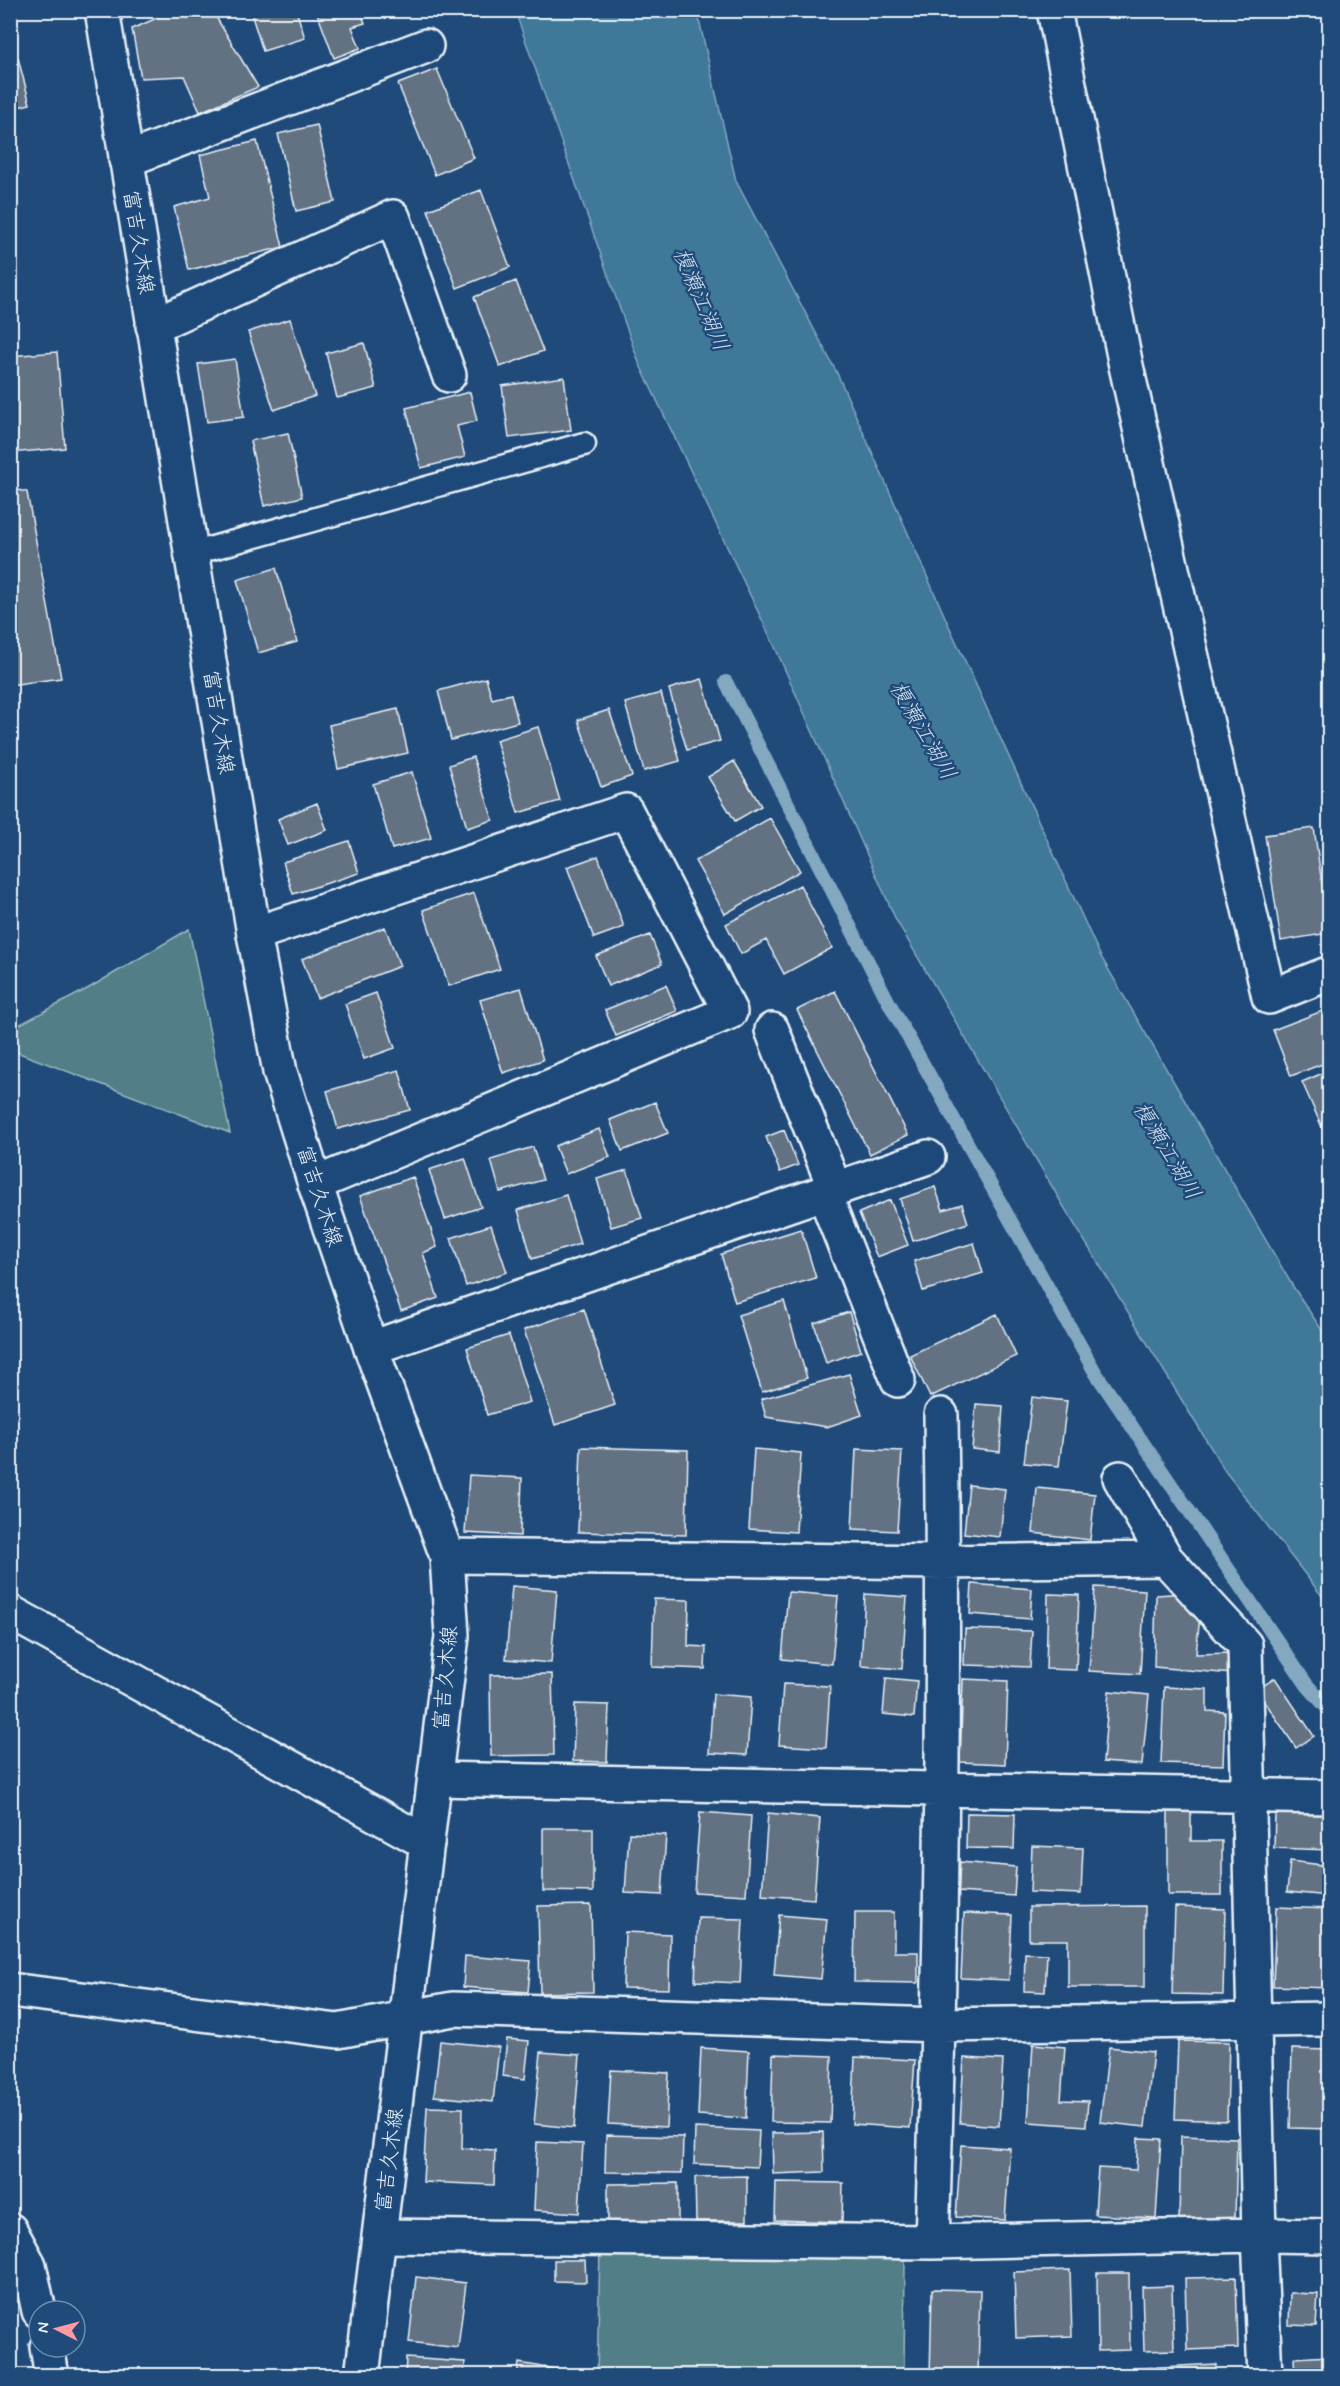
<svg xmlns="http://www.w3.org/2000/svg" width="1340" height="2386" font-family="Mynerve,'Klee One',sans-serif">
<rect width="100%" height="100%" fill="#1f4a7a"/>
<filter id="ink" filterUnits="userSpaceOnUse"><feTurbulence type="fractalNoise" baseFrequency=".0167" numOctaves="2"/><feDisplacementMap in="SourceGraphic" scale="12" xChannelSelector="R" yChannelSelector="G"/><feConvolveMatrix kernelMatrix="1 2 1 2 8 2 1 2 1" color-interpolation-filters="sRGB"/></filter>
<g filter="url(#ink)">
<path fill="#517e87" stroke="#9cb8c0" stroke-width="1.5" d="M189,929L230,1133L11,1050V1029L89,988Z
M600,2249L905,2259L904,2375L597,2376Z"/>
<path fill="#40789a" stroke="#83a8c0" stroke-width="1.5" d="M515,11H697L736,181L837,373L949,626L1100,955L1292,1285L1329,1341V1605L1225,1471L1064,1207L896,920L774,645L639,363Z"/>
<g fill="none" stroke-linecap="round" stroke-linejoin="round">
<path stroke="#83a8c0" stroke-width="14" d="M726,682L888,1001L1095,1372L1307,1685L1330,1711"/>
</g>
<path fill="#647283" stroke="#e8f1f8" stroke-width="1.5" d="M175,10H234L235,15L216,17L258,87L200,112L184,76L141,78L132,29Z
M250,10H296L305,38L263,51Z
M316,10H360L365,23L352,27L360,48L334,58Z
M18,58L30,104L10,109V60Z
M437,69L474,158L435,175L398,84Z
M317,125L335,202L296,211L278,134Z
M257,141L283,247L189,270L174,207L210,197L200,155Z
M481,190L510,267L457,288L428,210Z
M516,281L543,351L500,367L474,297Z
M290,319L315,396L274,410L248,332Z
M364,343L376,388L337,398L326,353Z
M57,352L65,448L10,453V356Z
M235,359L244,417L207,422L198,364Z
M564,377L571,430L509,438L502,386Z
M470,392L477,421L457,426L465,457L421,468L406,408Z
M288,433L302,497L264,506L250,441Z
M10,488L27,492L61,678L10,685Z
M276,568L297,642L258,653L237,580Z
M486,678L492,699L511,694L518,722L451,740L438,691Z
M702,679L720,741L687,750L669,689Z
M661,693L680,761L644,771L625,703Z
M398,709L408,753L338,769L329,725Z
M609,710L632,776L601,787L578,720Z
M538,727L560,801L518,813L496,740Z
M473,757L493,820L467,828L449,765Z
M734,761L761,806L735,821L708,777Z
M412,772L431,838L392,849L373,784Z
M317,803L327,830L288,845L278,819Z
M770,818L800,871L725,914L695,861Z
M1314,828L1329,933L1281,941L1265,835Z
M349,841L359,873L293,894L283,862Z
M598,856L624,927L594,938L567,867Z
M800,885L832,948L784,974L766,940L741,954L726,924Z
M474,893L500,969L449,986L423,910Z
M385,927L400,966L317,998L302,959Z
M650,935L662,964L608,986L596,956Z
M666,985L677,1011L616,1036L605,1010Z
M521,988L543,1060L503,1073L480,1000Z
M835,991L908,1135L870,1154L797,1010Z
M376,993L395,1048L364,1059L345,1004Z
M1330,1008V1061L1291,1076L1273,1030Z
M399,1070L410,1110L338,1129L327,1091Z
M1330,1070V1142L1329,1143L1302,1082Z
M655,1102L668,1133L622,1151L610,1120Z
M599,1129L610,1157L566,1174L555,1146Z
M784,1130L798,1165L780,1172L766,1137Z
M533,1147L543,1180L500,1192L491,1160Z
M465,1158L481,1207L445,1219L429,1170Z
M627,1170L642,1218L611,1227L597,1179Z
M413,1177L437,1247L423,1253L438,1298L401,1311L360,1196Z
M935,1187L943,1210L962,1204L968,1223L913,1241L900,1199Z
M566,1195L580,1244L532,1259L518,1210Z
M890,1200L908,1245L877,1257L859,1213Z
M491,1225L507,1272L466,1286L451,1238Z
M801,1229L816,1278L735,1302L721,1254Z
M974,1243L983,1273L923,1291L914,1261Z
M784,1301L807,1378L762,1392L738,1315Z
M584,1309L615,1405L555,1425L524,1330Z
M849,1312L861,1351L826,1363L814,1323Z
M997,1314L1016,1356L930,1397L910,1355Z
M509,1335L530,1402L487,1415L467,1348Z
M849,1374L862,1415L827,1427L766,1417L761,1399Z
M1032,1397L1067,1401L1059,1466L1024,1463Z
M976,1404L1003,1406L1000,1452L972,1449Z
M581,1447L688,1450L686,1535L578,1532Z
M754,1449L801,1453L796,1532L749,1529Z
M856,1449L902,1451L897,1531L852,1529Z
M469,1475L522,1478L520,1536L465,1533Z
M969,1485L1005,1489L1000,1537L964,1533Z
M1037,1488L1095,1494L1090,1540L1033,1533Z
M972,1584L1032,1589L1030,1619L970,1614Z
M512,1586L557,1590L551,1663L506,1659Z
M1095,1587L1145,1590L1140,1674L1089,1671Z
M788,1592L838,1596L832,1664L782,1659Z
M1186,1593L1200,1616L1196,1654L1232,1653V1674L1154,1667L1156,1595Z
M865,1594L907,1597L902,1669L861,1666Z
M1048,1594L1079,1595L1076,1670L1046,1669Z
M654,1599L689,1600L688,1646L706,1647L705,1669L652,1667Z
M965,1629L1032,1631L1030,1667L964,1665Z
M552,1674L554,1755L491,1756L490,1675Z
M886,1678L917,1681L914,1717L883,1714Z
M1275,1678L1314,1736L1296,1748L1257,1690Z
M963,1679L1008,1681L1005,1764L960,1762Z
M783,1684L830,1686L826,1748L779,1745Z
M1164,1687L1207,1689V1711L1225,1712L1223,1765L1161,1763Z
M1109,1691L1149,1695L1142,1765L1103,1762Z
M713,1694L751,1697L747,1755L709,1753Z
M575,1704L609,1705L607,1762L573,1761Z
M700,1812L751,1816L746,1895L694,1892Z
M1168,1812H1191V1841H1222V1895H1168Z
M768,1813L820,1818L814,1899L762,1895Z
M967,1813L1015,1814L1014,1849L966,1848Z
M1275,1813L1330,1815V1850L1274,1848Z
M543,1828H593V1892L543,1891Z
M629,1833L666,1835L662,1895L625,1893Z
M1032,1846L1083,1848L1081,1894L1030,1892Z
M1290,1861L1330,1866V1896L1287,1892Z
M960,1862L1016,1867L1014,1896L958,1892Z
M591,1905L593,1992L540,1993L538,1906Z
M1145,1906V1987H1068V1940H1029V1907Z
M1175,1907L1225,1909L1223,1995L1172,1994Z
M1276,1907L1330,1909V1988L1273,1986Z
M855,1912H894V1952H918V1983L854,1982Z
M964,1913L1012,1915L1009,1980L961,1978Z
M779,1915L827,1919L821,1979L774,1975Z
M698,1918L743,1919L740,1983L695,1981Z
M625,1932L670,1934L669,1989L623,1988Z
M1025,1953L1047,1954L1045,1992L1024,1991Z
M465,1956L531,1961L528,1992L463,1987Z
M507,2039L529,2041L525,2079L503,2076Z
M440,2041L499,2047L493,2102L434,2096Z
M1178,2041L1229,2042L1227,2121L1175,2119Z
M1033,2044L1065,2047L1061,2100L1088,2101L1086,2126L1028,2122Z
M1109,2047L1153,2052L1145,2127L1100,2122Z
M701,2048L749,2051L746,2118L698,2115Z
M1292,2049L1330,2050V2129L1290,2128Z
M541,2052L580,2055L574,2128L534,2124Z
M773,2054L832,2056L830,2123L771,2122Z
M855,2057L915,2060L910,2128L852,2124Z
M964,2058L1003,2060L999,2126L960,2123Z
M611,2070L669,2073L666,2127L608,2124Z
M427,2107L463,2108L462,2148L495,2150L494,2185L423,2182Z
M695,2128L759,2131L757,2167L694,2164Z
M823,2132L824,2172L773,2174L772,2133Z
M606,2135L683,2137L682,2173L605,2172Z
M1181,2136L1237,2138L1235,2220L1179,2219Z
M1138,2138L1161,2139L1156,2218L1095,2215L1098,2168L1136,2170Z
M537,2142L583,2144L579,2213L534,2210Z
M961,2145L1010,2148L1005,2220L956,2217Z
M747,2176V2221H696L695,2177Z
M776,2182L843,2183L842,2222L775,2220Z
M678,2183V2225H608V2184Z
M554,2260H585L586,2282L554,2281Z
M1070,2270L1072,2336L1016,2338L1014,2272Z
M1097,2273H1129L1130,2350L1098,2351Z
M416,2277L466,2283L458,2348L409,2342Z
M1236,2277L1238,2348L1187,2350L1185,2278Z
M1172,2286L1174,2350L1144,2351L1142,2287Z
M932,2289L980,2290L978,2376H930Z
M1290,2293L1318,2294L1316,2326L1289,2325Z
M1330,2356V2376H1295L1294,2358Z
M406,2358L465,2362L464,2376H405Z
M519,2363L562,2370L561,2376H517Z
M1216,2364V2376H1106V2370Z"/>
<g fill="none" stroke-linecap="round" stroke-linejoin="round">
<g stroke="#e8f1f8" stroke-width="27">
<path id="service" d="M191,554L584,444"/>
</g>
<g stroke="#e8f1f8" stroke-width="38">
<path id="minor" d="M1054,10L1126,366L1269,997L1330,973
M126,160L426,46
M153,326L393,217L449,375
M254,934L626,811L730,1012L315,1184
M772,1030L835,1189
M824,1193L898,1380
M371,1348L928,1157
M1120,1478L1166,1559
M447,1556L943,1562L1166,1559L1245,1645L1259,2235L1265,2376
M10,1612L427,1843
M435,1779L1330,1797
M10,1990L338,2031L453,2009L939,2025L1330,2019
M10,2230L29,2265L39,2311
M380,2236L932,2242L1259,2235L1330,2236
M932,2242C941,1967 945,1691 941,1415
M47,2347L52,2376"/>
</g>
<g stroke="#e8f1f8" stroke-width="38">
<path id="secondary" d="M102,10L254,934L280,1072L315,1184L371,1348L447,1556L452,1636L362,2376"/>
</g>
<use href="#service" stroke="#1f4a7a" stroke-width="22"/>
<use href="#minor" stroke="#1f4a7a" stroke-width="33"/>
<use href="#secondary" stroke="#1f4a7a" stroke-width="33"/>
</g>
</g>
<g text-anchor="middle" stroke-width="5" stroke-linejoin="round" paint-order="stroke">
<g font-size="21" fill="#e8f1f8" stroke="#1f4a7a">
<text transform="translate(139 242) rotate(81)" y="7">富吉久木線</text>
<text transform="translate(219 722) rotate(81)" y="7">富吉久木線</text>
<text transform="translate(320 1196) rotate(72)" y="7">富吉久木線</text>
<text transform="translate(445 1678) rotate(-85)" y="7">富吉久木線</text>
<text transform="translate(389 2160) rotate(-83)" y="7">富吉久木線</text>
</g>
<g font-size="22" font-style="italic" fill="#cfdfea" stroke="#1f4a7a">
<text transform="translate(702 299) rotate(67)" y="8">榎瀬江湖川</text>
<text transform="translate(924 730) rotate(60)" y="8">榎瀬江湖川</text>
<text transform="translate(1168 1150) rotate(59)" y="8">榎瀬江湖川</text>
</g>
</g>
<rect width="1340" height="2386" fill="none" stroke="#1f4a7a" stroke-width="36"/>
<rect x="18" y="18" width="1304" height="2350" fill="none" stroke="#e8f1f8" stroke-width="2" filter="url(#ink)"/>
<g transform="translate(57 2329) rotate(276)"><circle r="28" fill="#1f4a7a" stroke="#6f8dac" stroke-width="1.5"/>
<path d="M0-4.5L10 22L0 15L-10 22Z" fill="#ff9aa2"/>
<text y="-9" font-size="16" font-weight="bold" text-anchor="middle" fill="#e8f1f8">N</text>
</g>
</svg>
